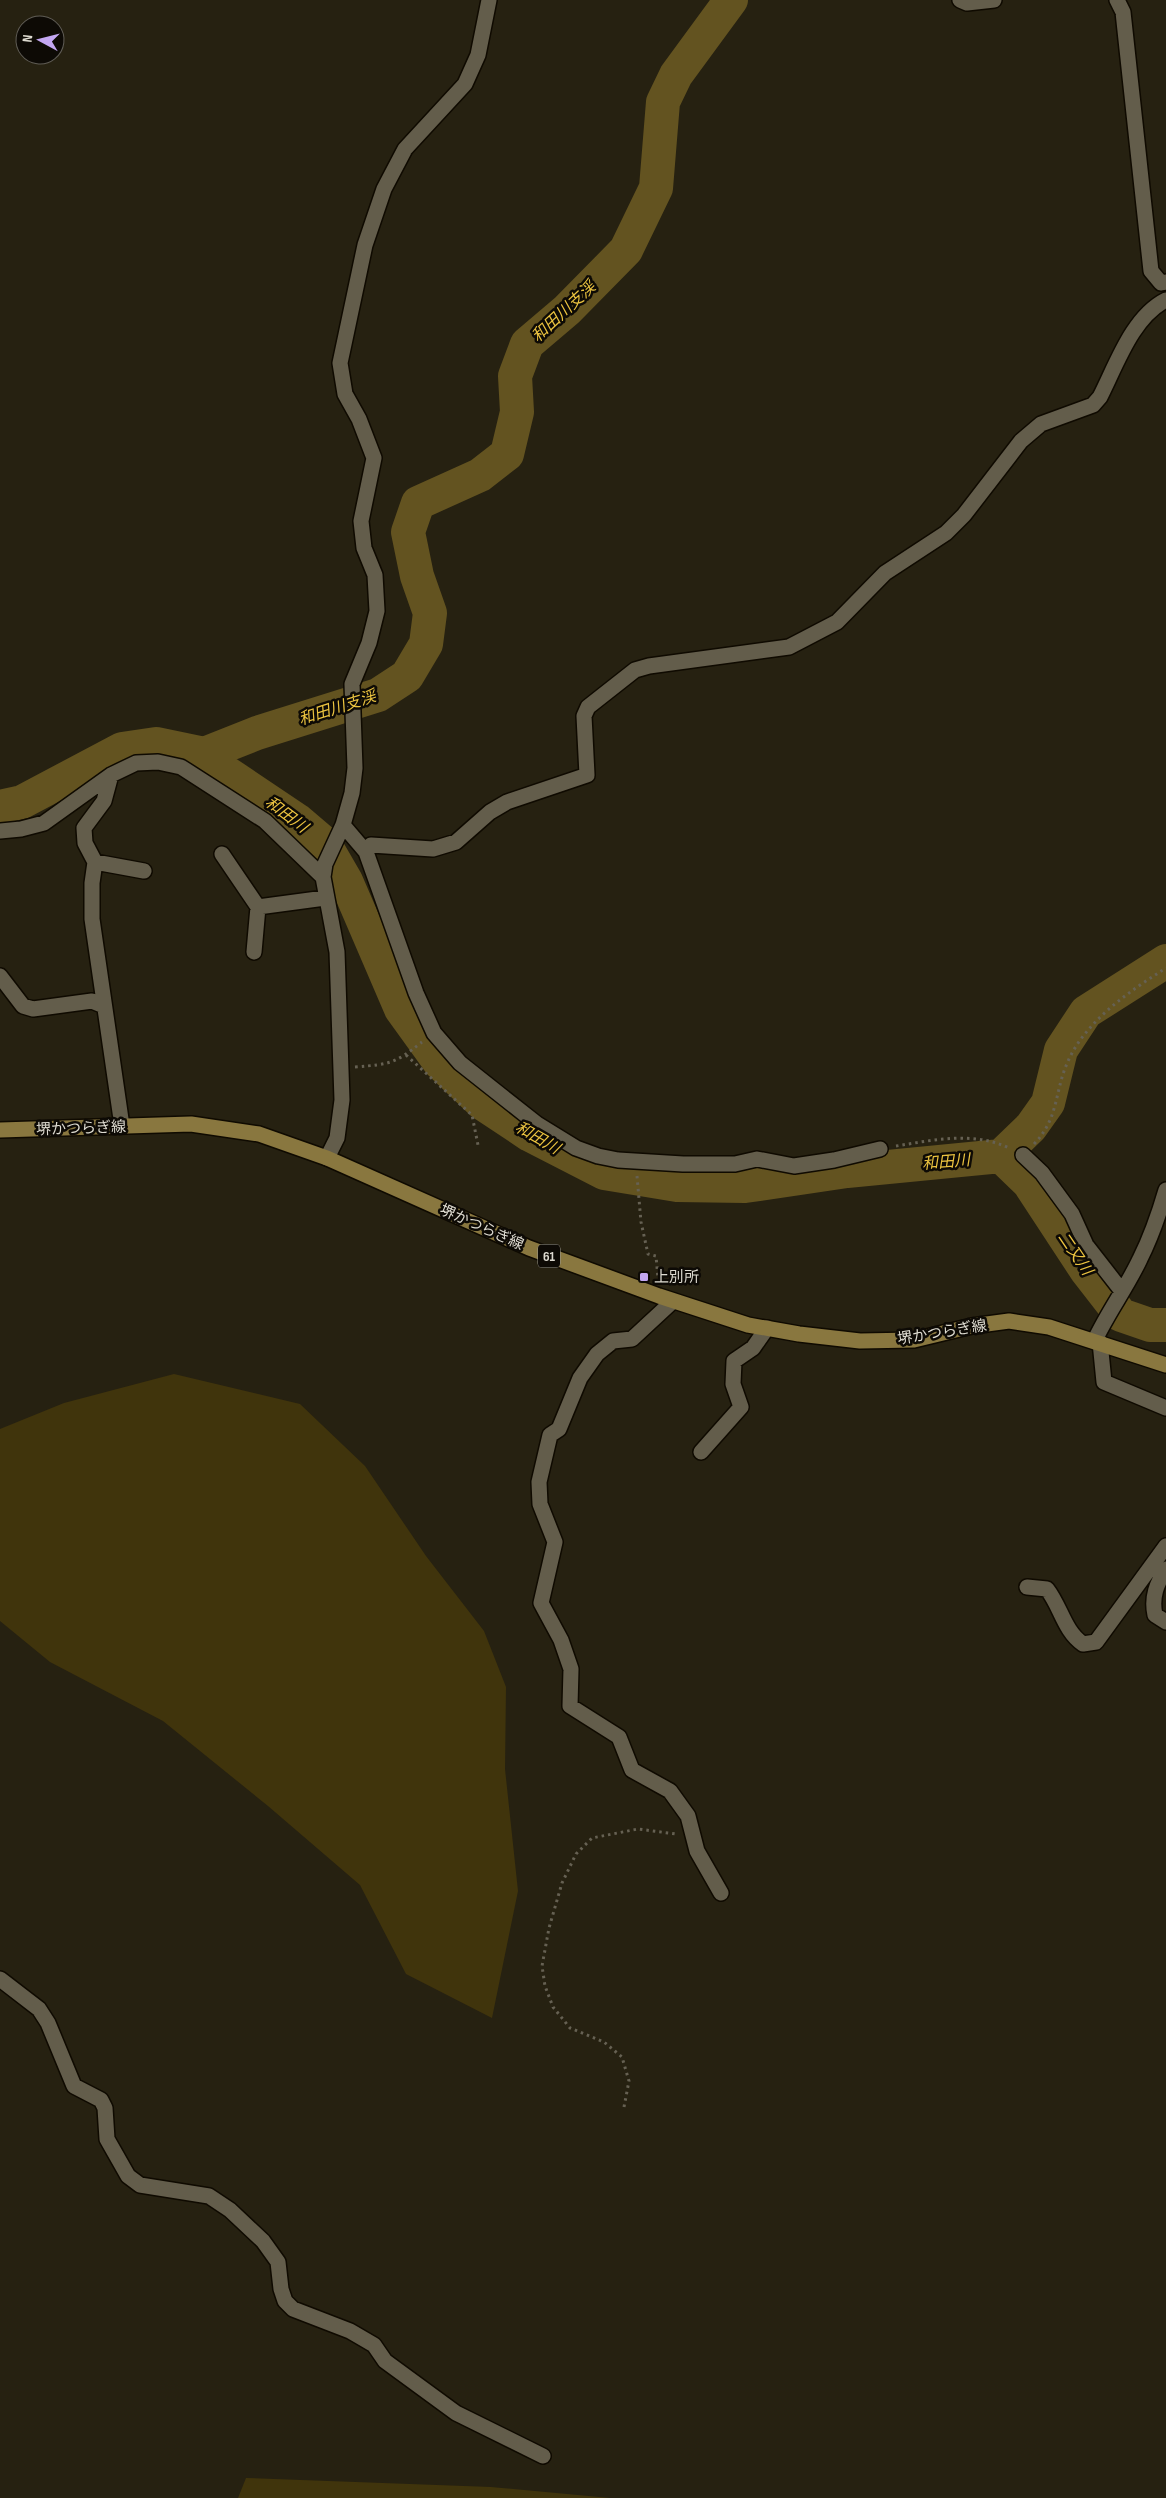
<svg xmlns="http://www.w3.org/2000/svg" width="1166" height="2498" font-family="'Sofia Sans Condensed','Noto Sans JP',sans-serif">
<rect width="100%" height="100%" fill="#262111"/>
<path fill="#40340c" d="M174,1374L300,1404L365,1466L426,1556L484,1631L506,1687L505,1769L518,1891L492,2018L406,1974L360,1885L268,1806L163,1721L50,1662L0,1621V1429L64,1403Z
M246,2478L491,2487L610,2498H238Z"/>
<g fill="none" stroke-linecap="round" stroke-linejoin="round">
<path stroke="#635320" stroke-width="34" d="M204,754L257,733L378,695L407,676L426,644L430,613L417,576L408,532L418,503L480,475L507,454L517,412L515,376L527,344L567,310L626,250L656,188L663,102L676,75L731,0
M0,807L22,802L122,749L156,744L204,754L227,773L297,820L324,843L346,881L401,1009L440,1063L482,1103L530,1135L604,1173L677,1185L745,1186L847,1171L1001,1156L1031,1127L1048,1103L1061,1050L1086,1012L1166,961
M1001,1156L1029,1183L1086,1270L1121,1315L1150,1325H1166"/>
<g stroke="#0f0a00" stroke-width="18">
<path id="minor" d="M960,0L967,3L994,0
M1117,0L1123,12L1151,271L1161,283L1166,282
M343,825L366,852
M0,831L21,829L44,823L111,775L136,763L158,762L181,767L265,821L323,877
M222,854L258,907L254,952
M95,862L85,843L84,828L104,801L111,775
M258,907L325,898
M0,976L23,1006L33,1009L92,1001L104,1006
M122,1126L92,919V883L95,862L144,871
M880,1149L834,1160L794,1166L757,1159L735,1164H683L618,1160L598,1156L576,1148L537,1124L460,1063L434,1033L416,993L366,852L371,845L433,849L456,842L490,812L507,802L587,775L584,716L588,707L635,670L649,666L789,647L837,622L885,573L946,533L964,515L1021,441L1041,424L1093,405L1100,397C1116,366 1132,317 1166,300
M1023,1155L1042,1173L1072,1214L1086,1245L1121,1290
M327,1158L337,1138L342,1100L337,952L323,877L325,864L343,825L352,793L355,768L352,684L369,643L377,611L375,575L364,548L361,521L374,458L359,419L345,394L340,363L365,245L384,189L405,149L465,84L478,55L489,0
M673,1301L632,1339L613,1341L597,1354L580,1378L559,1429L550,1435L539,1482L540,1504L555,1542L541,1603L561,1640L571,1669L570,1706L619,1737L632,1770L670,1791L688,1816L697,1851L721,1893
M1095,1340C1108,1312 1127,1287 1140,1259C1151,1237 1159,1214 1166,1190
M1100,1342L1104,1382L1166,1408
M701,1452L741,1407L733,1384L734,1361L753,1348L767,1328
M1166,1569C1157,1583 1151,1597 1155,1615L1166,1622
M1027,1587L1047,1589C1061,1607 1064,1631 1083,1644L1096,1642L1166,1546
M0,1979L39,2009L48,2023L74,2086L101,2100L105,2108L107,2139L128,2176L140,2185L209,2196L230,2210L263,2241L278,2262L281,2289L285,2301L293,2309L350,2331L374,2345L385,2361L456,2413L543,2456"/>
</g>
<g stroke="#0f0a00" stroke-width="18">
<path id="major" d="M0,1130L191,1124L259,1134L327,1158L529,1248L659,1296L748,1325L799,1334L860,1341L914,1340L972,1326L1009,1321L1049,1327L1166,1365"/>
</g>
<path stroke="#666153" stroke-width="3" stroke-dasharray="2.5 4" stroke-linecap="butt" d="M406,1055L472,1115L478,1145
M355,1067C391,1064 394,1064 422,1042
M1034,1144C1060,1117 1054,1090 1069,1059C1088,1019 1130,991 1166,968
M896,1146C934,1140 973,1131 1009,1148
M637,1176L641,1222L648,1254L656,1256L658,1278
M624,2107L629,2081L622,2057L604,2042L570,2028L553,2007L545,1986L542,1966L549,1928L562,1883L576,1854L592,1838L638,1829L676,1834"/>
<use href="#minor" stroke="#635d4b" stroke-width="15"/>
<use href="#major" stroke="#89773f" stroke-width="15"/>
</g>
<rect fill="#c3a7f2" stroke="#0d0a05" stroke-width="2" x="639" y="1272" width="10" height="10" rx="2.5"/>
<g text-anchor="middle" stroke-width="5" stroke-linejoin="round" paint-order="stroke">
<rect fill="#0d0a05" stroke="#9f9c93" stroke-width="1" x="538" y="1244.5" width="22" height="23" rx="4"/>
<g font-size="14" font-weight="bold" fill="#dddad0">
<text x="549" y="1261">61</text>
</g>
<g font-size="15" fill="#dddad0" stroke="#0d0a05">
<text transform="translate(81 1128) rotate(-2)" y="5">堺かつらぎ線</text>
<text transform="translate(482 1227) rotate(24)" y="5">堺かつらぎ線</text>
<text transform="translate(942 1332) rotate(-9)" y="5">堺かつらぎ線</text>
</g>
<g font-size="15" fill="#dddad0" stroke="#0d0a05" text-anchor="start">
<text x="654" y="1282">上別所</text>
</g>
<g font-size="16" font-style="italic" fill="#ebc340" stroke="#0d0a05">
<text transform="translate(563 311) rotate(-43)" y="6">和田川支渓</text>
<text transform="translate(337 707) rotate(-18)" y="6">和田川支渓</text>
<text transform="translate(287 814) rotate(37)" y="6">和田川</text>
<text transform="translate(538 1137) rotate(30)" y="6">和田川</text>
<text transform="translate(946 1161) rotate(-5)" y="6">和田川</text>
<text transform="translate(1076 1253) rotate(56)" y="6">二又川</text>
</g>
</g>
<g transform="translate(40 40) rotate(277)"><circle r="24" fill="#0d0a05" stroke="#605d56"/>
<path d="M0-4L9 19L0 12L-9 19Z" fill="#c3a7f2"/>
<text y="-8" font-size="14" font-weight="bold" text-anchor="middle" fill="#dddad0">N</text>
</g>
</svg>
